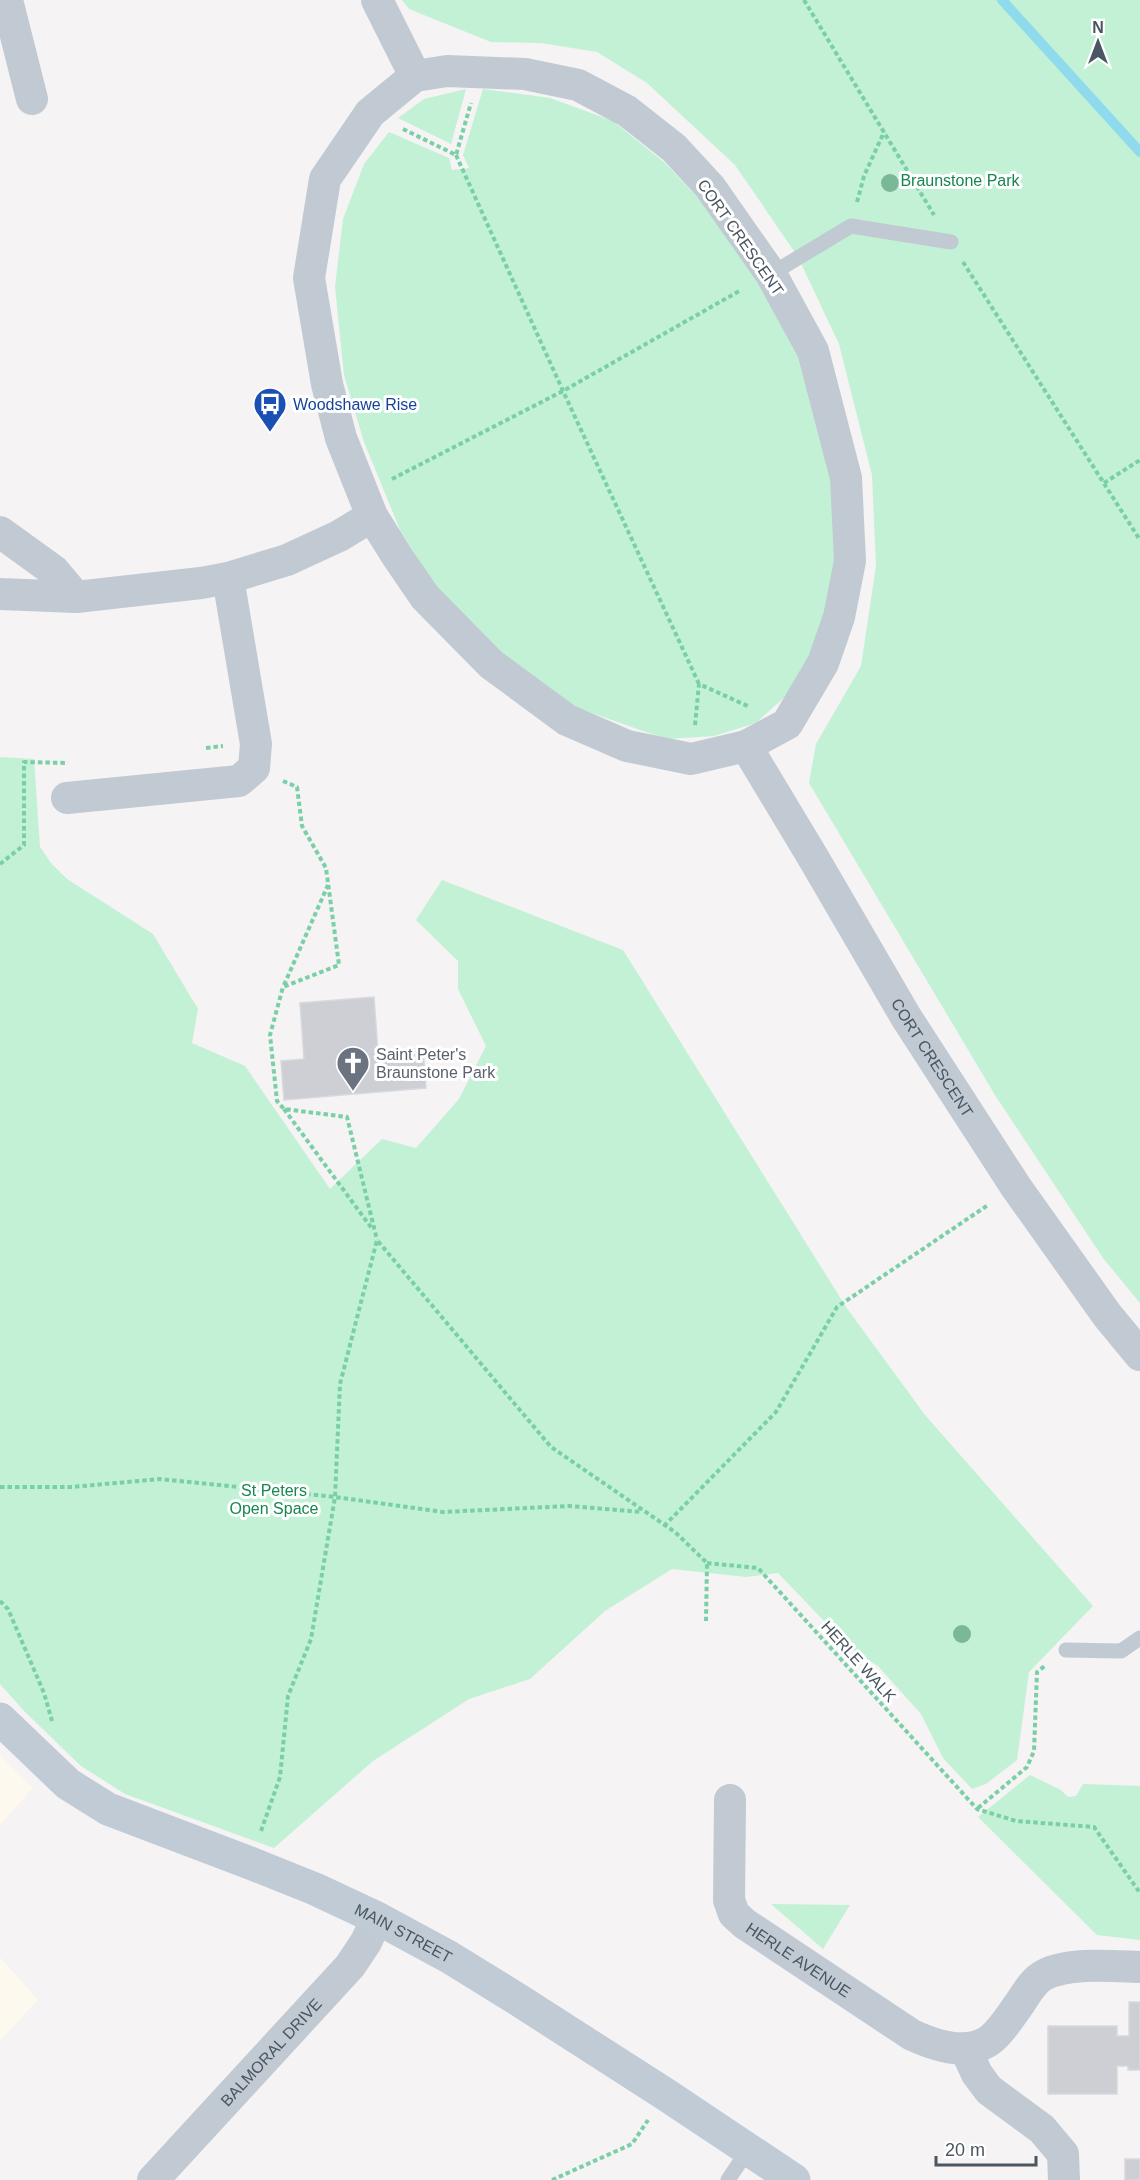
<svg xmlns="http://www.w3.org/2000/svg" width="1140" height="2180" font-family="Helvetica,sans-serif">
<rect width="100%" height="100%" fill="#f5f3f3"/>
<path fill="#fdf9ef" d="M0,1755L33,1788L0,1825Z
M0,1957L38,2000L0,2041Z"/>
<path fill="#c3f1d5" d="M402,0H1140V1303L1103,1258L995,1095L809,783L816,744L861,666L876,566L872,475L839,344L798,257L735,165L647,83L597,52L541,43L491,42L409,9Z
M466,89L451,144L398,118L424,99Z
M483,89L550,98L613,121L665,163L704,204L767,294L800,355L837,507L834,591L817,653L787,695L756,723L714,736L666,739L569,705L498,656L436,587L400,530L364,442L344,375L335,287L343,219L364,164L389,132L449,158L452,170L469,168L463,155Z
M0,757L34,759L40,847L51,863L67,879L153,934L198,1009L192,1043L245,1066L330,1189L382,1139L416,1148L459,1099L486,1046L458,989V961L416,920L442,880L623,950L846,1307L925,1415L1093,1606L1029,1672L1017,1760L986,1784L972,1789L943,1758L921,1714L878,1666L852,1650L778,1573L746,1577L672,1569L605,1611L530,1679L469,1699L373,1761L274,1848L125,1794L81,1766L24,1711L0,1684Z
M1030,1775L1061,1790L1068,1797L1076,1796L1083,1784L1140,1786V1940L1097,1935L978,1817Z
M771,1904L850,1905L823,1949Z"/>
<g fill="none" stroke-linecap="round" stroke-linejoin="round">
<path stroke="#90daee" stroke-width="10" d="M1002,0L1140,152"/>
</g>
<path fill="#cdcfd5" stroke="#d7d9de" stroke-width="1.5" d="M374,997L378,1052L423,1048L426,1088L284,1100L281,1061L304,1059L300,1003Z
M1129,2002H1140V2070H1128V2066H1117V2094H1048V2026H1117V2036H1129Z
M1125,2159H1140V2180H1125Z"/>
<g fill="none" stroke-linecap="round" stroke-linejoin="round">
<path stroke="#7ad0a6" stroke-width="4" stroke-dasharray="4.5 3" stroke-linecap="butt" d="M804,0L934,215
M403,129L456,155L471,103
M456,155L563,391L699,684
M857,202L864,176L884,132
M963,262L1140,540
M392,479L563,391L741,290
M1104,483L1140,460
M695,725L699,684L750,707
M206,748L223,746
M283,781L297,787L302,826L326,868L339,965L283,987L270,1035L277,1101L284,1109L347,1117L377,1240
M0,864L24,845V762L68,763
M284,985L328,885
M284,1109L373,1230
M0,1487H72L160,1479L335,1497L443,1512L569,1506L642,1512
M664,1526L776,1412L837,1307L988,1205
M707,1563L758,1568L977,1809L1016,1821L1094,1827L1140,1893
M0,1601L8,1609L44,1693L52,1721
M978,1808L1027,1767L1034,1751L1037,1672L1046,1665
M261,1831L280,1777L288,1696L311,1639L335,1497L340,1384L377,1240L551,1447L675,1532L707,1563L706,1621
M552,2180L632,2144L648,2120"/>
<path stroke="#c1cad2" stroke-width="15" d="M771,274L851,226L951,242
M1066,1650L1121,1651L1140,1638
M728,2180L748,2150"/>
<g stroke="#c1cad2" stroke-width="32">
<path d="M7,0L32,99"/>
<path d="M377,0L415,76"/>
<path d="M447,71L525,74L578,85L627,111L674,148L710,187L771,274L813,351L846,478L850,561L839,617L823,663L787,724L746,746L691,759L627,746L567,720L491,664L425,597L397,556L372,516L341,438L327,384L309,278L325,179L370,113L415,76Z"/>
<path d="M0,532L54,571L76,597"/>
<path d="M0,594L76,597L201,583L228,578L287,560L339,536L372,516"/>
<path id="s1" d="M746,746L814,859L906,1017L1016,1187L1107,1315L1140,1355"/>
<path d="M67,798L239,781L254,768L256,744L228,578"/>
<path id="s2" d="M730,1800L729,1900L734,1914L745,1924L912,2035C934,2045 964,2056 987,2042C999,2035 1012,2014 1020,2003C1026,1994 1034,1980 1044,1975C1069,1962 1112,1966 1140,1967"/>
<path d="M965,2048L977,2074L989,2090L1042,2129L1063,2154L1064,2180"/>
<path id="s3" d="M153,2180L350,1966L366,1942L377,1918"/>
</g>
<path stroke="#c1cbd6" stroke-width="33" id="s4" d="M0,1719L68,1784L108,1809L250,1863L315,1889L377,1918L449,1957L517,1999L665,2094L794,2180"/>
</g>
<g fill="#7bb799">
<circle cx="890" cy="183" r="9"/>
<circle cx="962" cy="1634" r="9"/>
</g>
<defs>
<g id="bus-pin" transform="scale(1.725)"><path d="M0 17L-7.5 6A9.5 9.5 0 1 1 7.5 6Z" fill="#1a4fb4" stroke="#fff"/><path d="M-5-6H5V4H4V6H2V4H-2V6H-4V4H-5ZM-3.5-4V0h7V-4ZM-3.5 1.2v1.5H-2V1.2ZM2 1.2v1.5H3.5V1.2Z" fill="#fff"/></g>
<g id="church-pin" transform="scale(1.725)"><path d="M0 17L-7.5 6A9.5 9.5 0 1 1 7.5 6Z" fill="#6b7280" stroke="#fff"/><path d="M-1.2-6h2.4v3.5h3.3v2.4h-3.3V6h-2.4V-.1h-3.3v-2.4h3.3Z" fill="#fff"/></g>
</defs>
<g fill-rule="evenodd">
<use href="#bus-pin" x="270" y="404"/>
<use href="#church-pin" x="353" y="1063"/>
</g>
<g text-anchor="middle" stroke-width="6" stroke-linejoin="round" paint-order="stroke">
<g font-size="16" fill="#17864f" stroke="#fff">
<text x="960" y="186">Braunstone Park</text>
<text x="274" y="1496">St Peters<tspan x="274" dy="18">Open Space</tspan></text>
</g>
<g font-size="16" fill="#4a5661" stroke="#fff">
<text transform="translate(741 237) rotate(55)" y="6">CORT CRESCENT</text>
<text dy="6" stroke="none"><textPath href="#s1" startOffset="363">CORT CRESCENT</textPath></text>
<text transform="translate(859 1661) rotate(48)" y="6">HERLE WALK</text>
<text dy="6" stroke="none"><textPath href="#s4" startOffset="462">MAIN STREET</textPath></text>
<text dy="6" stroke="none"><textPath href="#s2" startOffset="194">HERLE AVENUE</textPath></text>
<text dy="6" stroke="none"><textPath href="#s3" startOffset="174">BALMORAL DRIVE</textPath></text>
</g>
<g font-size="16" fill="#164399" stroke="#fff" text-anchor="start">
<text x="293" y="410">Woodshawe Rise</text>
</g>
<g font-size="16" fill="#5b616d" stroke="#fff" text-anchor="start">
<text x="376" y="1060">Saint Peter's<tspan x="376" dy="18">Braunstone Park</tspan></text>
</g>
</g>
<g transform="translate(1098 42)" stroke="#ffffff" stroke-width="4.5" paint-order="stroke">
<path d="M0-4.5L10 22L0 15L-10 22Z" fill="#4a5661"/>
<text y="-9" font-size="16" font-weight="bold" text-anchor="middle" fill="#4a5661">N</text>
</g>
<path d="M936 2156v9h100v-9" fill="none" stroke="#4a5661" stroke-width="3"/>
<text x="945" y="2156" font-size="18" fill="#4a5661" stroke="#ffffff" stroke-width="4.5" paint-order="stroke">20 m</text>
</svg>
